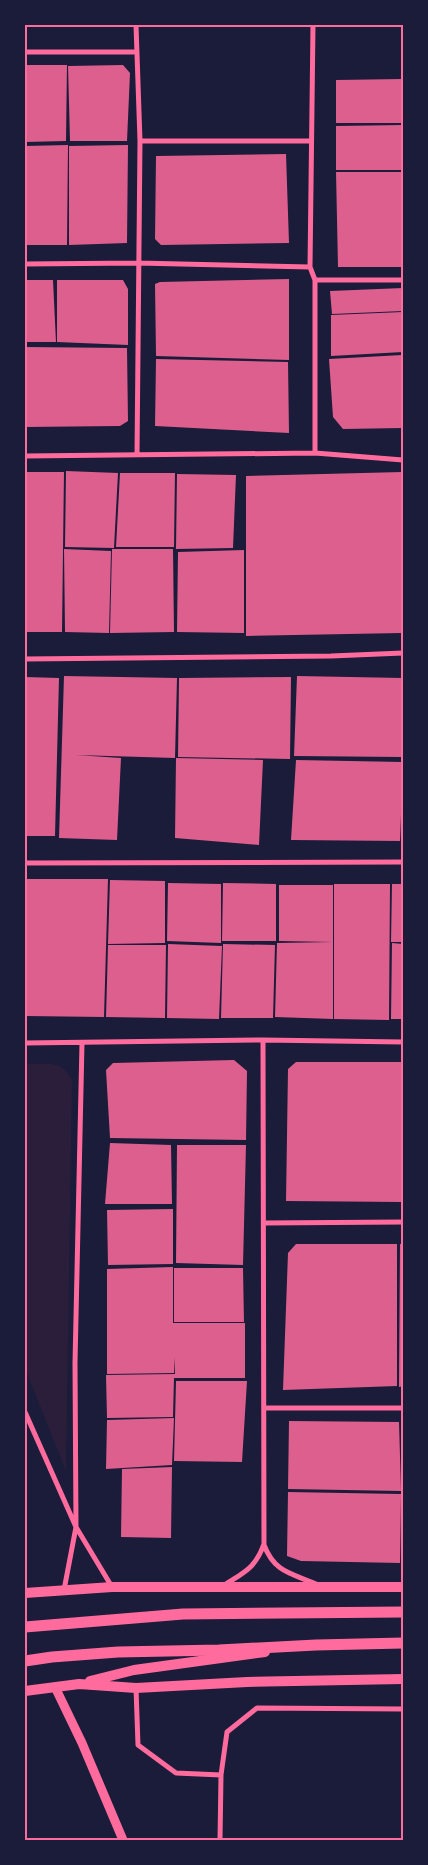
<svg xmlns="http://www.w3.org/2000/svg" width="428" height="1865" font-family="'PT Sans',sans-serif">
<rect width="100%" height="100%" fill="#1b1b3a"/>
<path fill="#2a1e3b" d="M25,1064C44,1064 63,1059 72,1081L66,1471L25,1368Z"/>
<path fill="#dd5f8e" d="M25,65H67L66,141L25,142Z
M123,65L130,73L127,141H70L68,66Z
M402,79L403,123H336V80Z
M403,125V170H336V126Z
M68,145L67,245H25V146Z
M128,145L127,243L69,245V146Z
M286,154L289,243L161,245L155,239L156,156Z
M336,172H403V267H338Z
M289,279V360L156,356L155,284L160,282Z
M25,280H53L56,342H25Z
M57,280H123L128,289V345L57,342Z
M403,288V311L332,314L330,291Z
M403,312V352L331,356V315Z
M25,347L127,348L128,421L120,426L25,427Z
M402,355L403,428L343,429L333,417L329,359Z
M156,359L288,362L289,433L155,426Z
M66,471L118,473L114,548L65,547Z
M25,472H64L62,632H25Z
M402,472V633L246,636V476Z
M120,473H175L174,547H116Z
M177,474L236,475L233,548L176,549Z
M64,549L111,551L109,633L65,632Z
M112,549H173L174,632L110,633Z
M244,550V633L177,632L178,552Z
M64,676L177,678L175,758L76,755L121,758L117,840L59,838Z
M297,676L403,678L401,757L294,756Z
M25,677L59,678L55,836H25Z
M291,677L290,759L178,757L179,678Z
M176,758L263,760L259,845L175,838Z
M296,760L403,762L400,841L291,840Z
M25,879H108L104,1017L25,1016Z
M110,880L165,881V943L108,944Z
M168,883L221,884V943L167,941Z
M223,883L276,884V941H222Z
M334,884H390L389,1020L334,1019Z
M392,884H403V942H391Z
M279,885H333V942L279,941Z
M333,942V1019L275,1017L277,943Z
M392,943L403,944V1019H391Z
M168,944L222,946L219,1019L167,1018Z
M223,944L275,945L273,1018H221Z
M108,945H166L165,1018L106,1017Z
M234,1060L247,1071L246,1140L110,1138L106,1070L113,1063Z
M296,1062H401V1202L286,1201L288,1069Z
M110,1143L171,1145L172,1204H105Z
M177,1145H246L243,1265L176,1263Z
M173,1209V1264L108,1265L107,1210Z
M296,1244H397V1386L283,1390L288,1253Z
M400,1244H403V1386L399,1387Z
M173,1267V1323H245V1378H174L173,1417L107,1418L106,1375L175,1374L174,1357V1373L107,1374V1269Z
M174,1268H243L244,1322H174Z
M176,1381H247L242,1462L174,1461Z
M174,1418L172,1465L106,1469L107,1420Z
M289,1421L399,1422L401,1491L288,1489Z
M172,1467L171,1538L121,1537L122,1469Z
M288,1492L401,1494L400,1563L301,1561L287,1556Z"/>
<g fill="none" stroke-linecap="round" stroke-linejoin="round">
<path stroke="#ff6b9d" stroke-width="5" d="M136,25L140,141L137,455
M313,25L310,267L315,280V453
M25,52H136
M140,141H311
M25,264L138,263L310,267
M315,280H403
M25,456L315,453L403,460
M25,659L331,656L403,653
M25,863L403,862
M25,1043L263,1040L403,1042
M264,1223L403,1222
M264,1408H403
M25,1412L76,1527L112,1587
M264,1545C275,1573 291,1573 316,1584
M223,1586C244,1572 255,1569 264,1544L263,1040
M64,1590L76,1527L75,1363L82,1043
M136,1688L138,1745L176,1773L221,1775
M220,1840L221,1775L227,1732L257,1708L403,1709"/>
<path stroke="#ff6b9d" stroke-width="9" d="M55,1687L82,1743L123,1840"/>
<path stroke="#ff6b9d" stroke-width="10" d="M25,1593L112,1587H403
M90,1681L134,1670L265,1652
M25,1691L79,1684L136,1688L247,1682L403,1679"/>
<path stroke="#ff6b9d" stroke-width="11" d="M25,1627L183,1614L403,1612
M25,1661L52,1657L118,1652L219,1650L316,1645L403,1643"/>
</g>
<rect width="428" height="1865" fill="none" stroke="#1b1b3a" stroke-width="52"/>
<rect x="26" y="26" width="376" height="1813" fill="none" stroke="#ff6b9d" stroke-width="2"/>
</svg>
